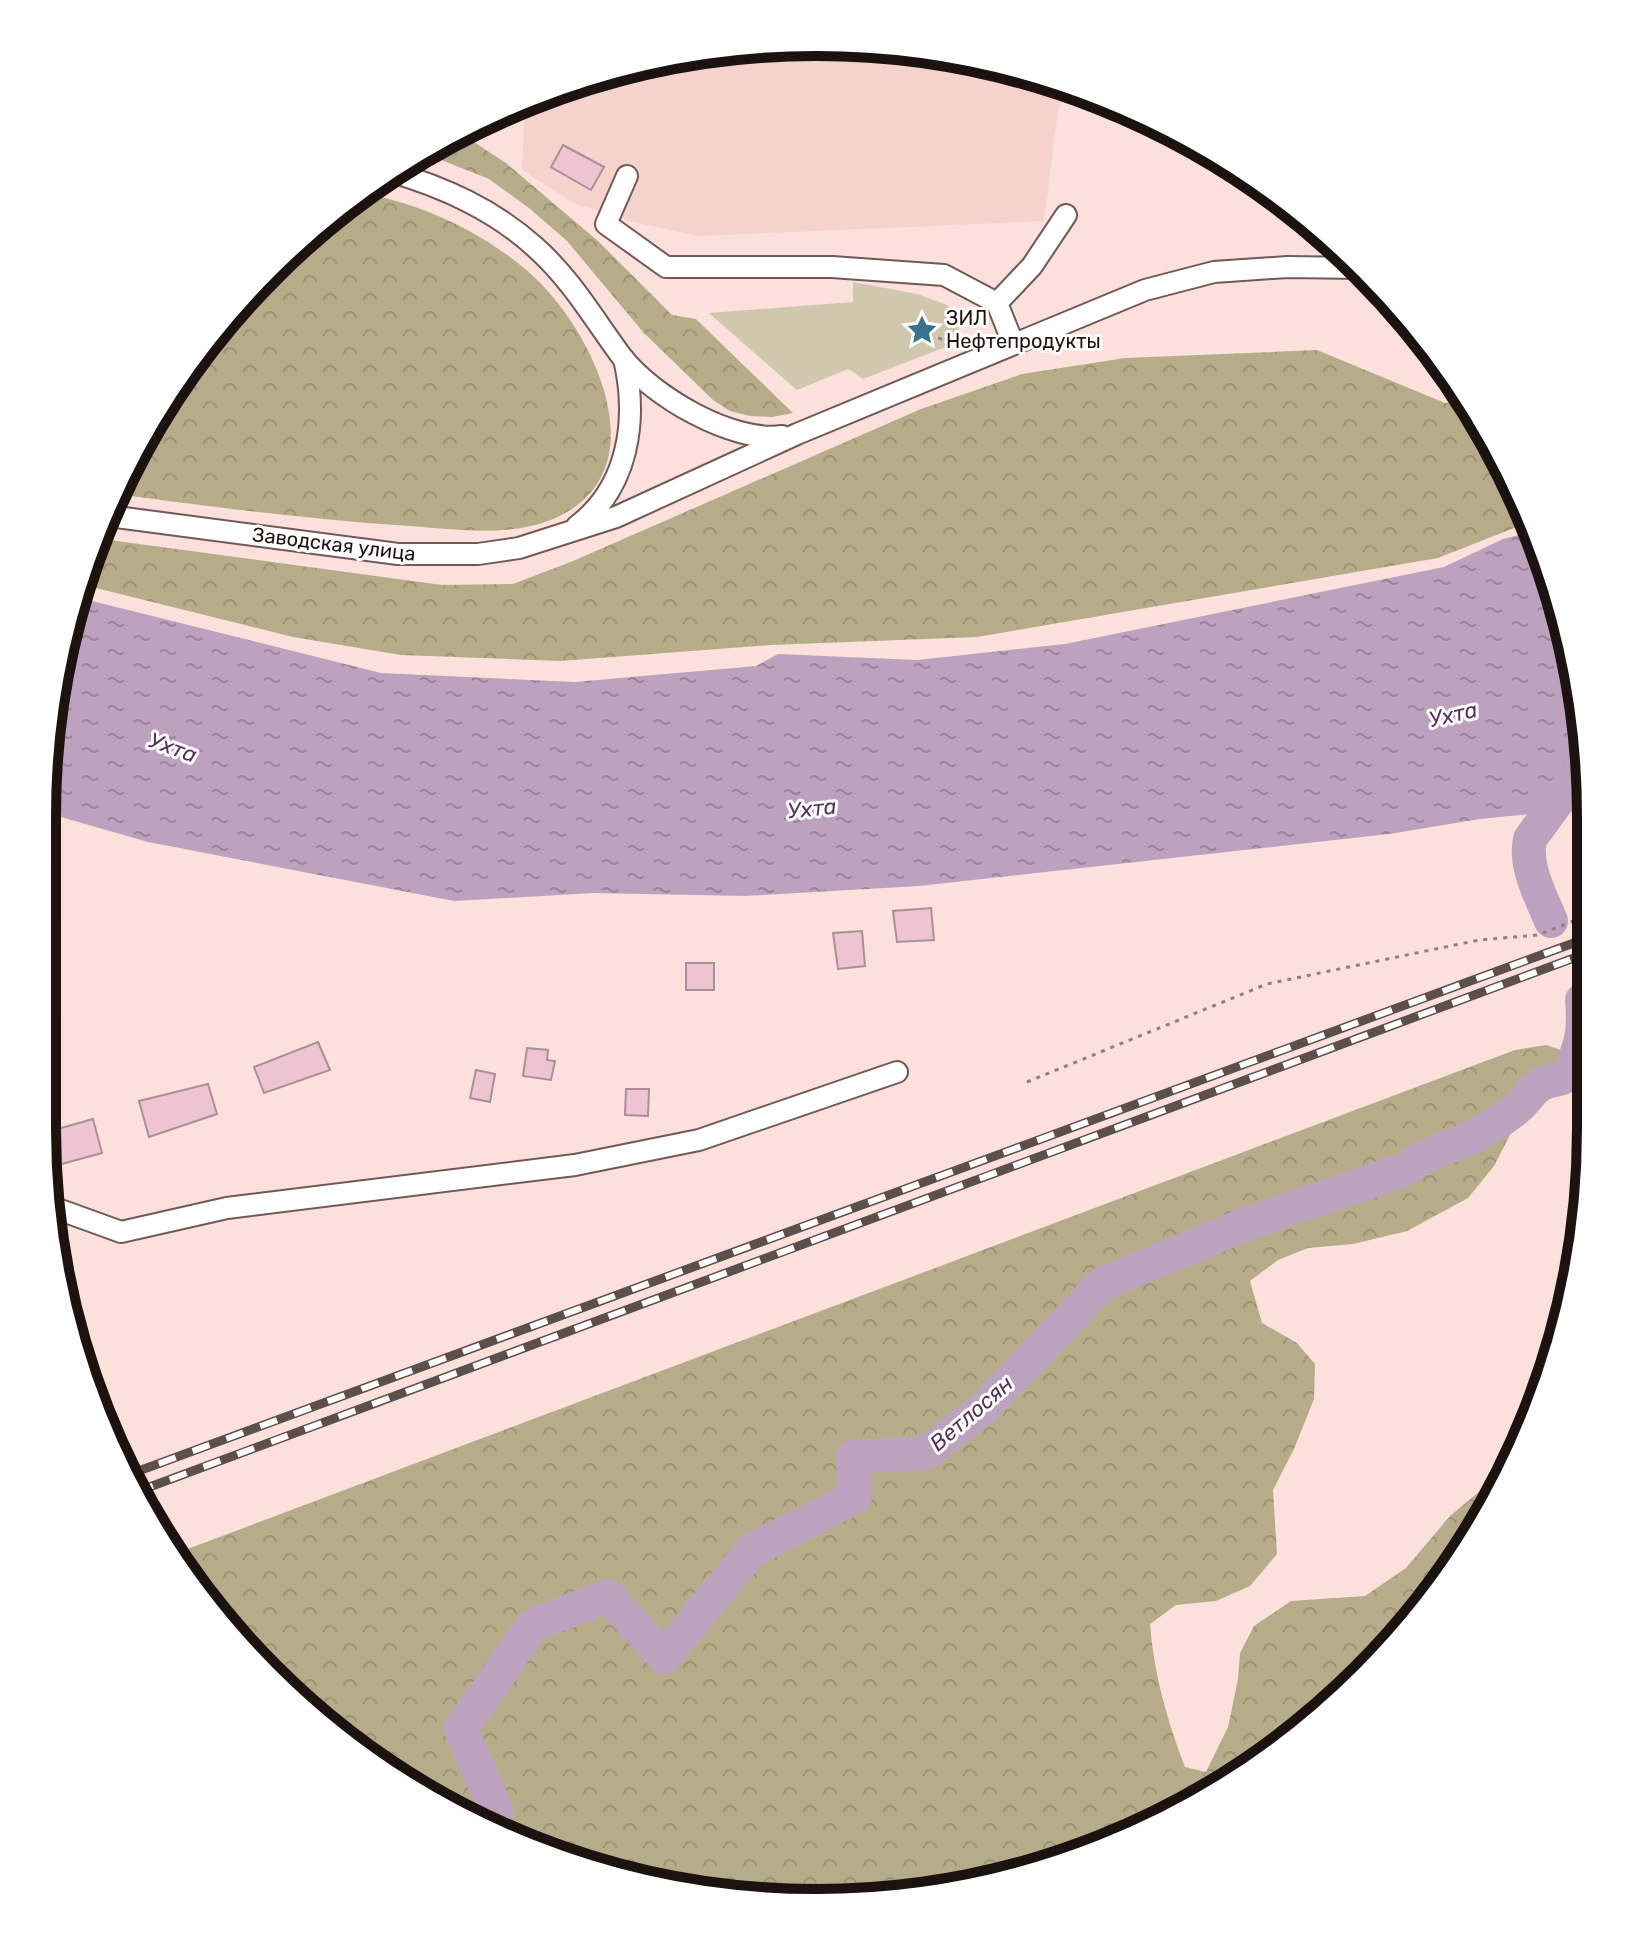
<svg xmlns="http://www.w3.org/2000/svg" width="1633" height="1945" font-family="Rubik,sans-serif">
<defs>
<pattern id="forest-crowns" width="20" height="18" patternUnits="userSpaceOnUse" patternTransform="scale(2)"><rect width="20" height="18" fill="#b7ac89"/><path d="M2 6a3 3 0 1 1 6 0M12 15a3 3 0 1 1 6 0" fill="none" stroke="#9d9375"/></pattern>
<pattern id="water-ripples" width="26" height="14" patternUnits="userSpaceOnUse" patternTransform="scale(2)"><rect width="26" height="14" fill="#bda2bf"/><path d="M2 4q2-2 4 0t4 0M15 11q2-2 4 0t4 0" fill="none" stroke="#99839a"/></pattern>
</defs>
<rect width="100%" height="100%" fill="#fbe0db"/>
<path fill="#f6d2cd" d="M817,42L968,57L1065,87L1058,111L1044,221L698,236L629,221L574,203L522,170L525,100L666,57Z"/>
<path fill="#cfc7ae" d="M853,282L917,294L947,305L960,320L958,335L948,346L863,379L848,369L797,390L709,313L853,302Z"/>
<path fill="url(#forest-crowns)" d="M460,133L506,163L598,241L672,315L696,319L793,413L772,417L750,416L730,411L713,400L643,332L567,241L529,208L489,179L424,153Z
M361,193C422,203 487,234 533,276C597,335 663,478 548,521C504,537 455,529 410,526C311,520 214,507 116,494L122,474L173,386L269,269Z
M1317,350L1445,403L1468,401L1532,521L1438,558L977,637L771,645L560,661L401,655L293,637L88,586L102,539L442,585L513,584L573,561L921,409L1022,374L1125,358Z
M1546,1045L1567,1052L1575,1077L1512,1131L1494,1166L1468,1198L1407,1231L1353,1244L1308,1248L1278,1260L1250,1281L1262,1323L1297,1343L1315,1364L1314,1399L1294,1449L1273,1490L1277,1554L1250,1586L1216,1601L1176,1605L1150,1624C1154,1675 1167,1720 1185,1767L1206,1772L1228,1727L1238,1679L1240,1653L1254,1626L1291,1601L1365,1596L1406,1568L1450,1516L1510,1466L1487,1516L1398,1640L1247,1772L1112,1844L918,1896H716L521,1844L386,1772L234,1639L177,1553L1515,1050Z"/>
<path fill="url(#water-ripples)" d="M1535,531L1576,666L1589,796L1542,813L1480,819L1389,834L919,886L746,896L594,893L454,901L148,842L47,813L49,716L84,599L381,673L575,682L756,666L778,654L917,660L1065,644L1444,567L1503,539Z"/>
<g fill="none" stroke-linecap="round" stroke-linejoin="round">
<path stroke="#bda2bf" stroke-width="34" d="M1551,921C1541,896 1524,867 1530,839L1578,773
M490,1828L497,1812L461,1729L533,1625L608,1596L664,1657L752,1550L855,1497L853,1457L926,1453L985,1407L1102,1284L1246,1224L1406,1169C1425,1153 1449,1148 1472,1137C1490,1127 1514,1114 1527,1098C1532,1093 1530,1092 1535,1088C1545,1079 1558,1082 1568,1075C1581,1046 1585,1032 1582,1000"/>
</g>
<path fill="#eec4d2" stroke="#a79097" stroke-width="2" d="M563,145L604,167L591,190L551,167Z
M931,908L934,940L897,942L893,911Z
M862,931L865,966L838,969L833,933Z
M686,963H714V990H686Z
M318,1042L330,1070L264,1093L254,1067Z
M527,1048L548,1050L547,1060L555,1061L551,1080L523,1076Z
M476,1070L495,1074L490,1102L470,1098Z
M208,1084L217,1114L149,1137L139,1101Z
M626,1089H649L648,1116L625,1115Z
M93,1119L102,1153L47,1168L43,1133Z"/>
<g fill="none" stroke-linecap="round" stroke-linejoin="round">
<g stroke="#705956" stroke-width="24">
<path id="minor" d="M389,171C443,187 493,209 535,247C572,280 593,318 622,357C652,396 732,443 782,436
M627,176L606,224L666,267H832L944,275L997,303L1013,343
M997,303L1032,266L1066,215
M109,516L398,554H478L519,548L616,517L797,434L1145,290L1214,272L1287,267L1362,268
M577,526C629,487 638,419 624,359
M52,1207L121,1232L227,1208L575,1165L699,1140L897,1072"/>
</g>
<path stroke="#93807d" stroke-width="3" stroke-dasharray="4 6" stroke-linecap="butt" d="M929,334L951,343
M1027,1082L1267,984L1479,940L1538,935L1591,914"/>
<use href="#minor" stroke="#fff" stroke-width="20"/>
<g stroke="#5d4f4c" stroke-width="9">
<path id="rail" d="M125,1476L1590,937
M136,1492L1590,952"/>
</g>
<use href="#rail" stroke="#fff" stroke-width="6" stroke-dasharray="18" stroke-linecap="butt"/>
</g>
<defs>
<g id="sight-bare" transform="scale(2.4)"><path d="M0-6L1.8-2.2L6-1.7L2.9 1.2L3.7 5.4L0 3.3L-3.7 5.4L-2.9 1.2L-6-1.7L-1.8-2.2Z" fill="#38738b" stroke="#fff" stroke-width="2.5" paint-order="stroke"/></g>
</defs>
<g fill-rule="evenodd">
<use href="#sight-bare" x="922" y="330"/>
</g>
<g text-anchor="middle" stroke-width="6" stroke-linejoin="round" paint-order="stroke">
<g font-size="20" fill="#1c1311" stroke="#fff" text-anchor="start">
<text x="946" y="325">ЗИЛ<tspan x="946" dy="23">Нефтепродукты</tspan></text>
</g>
<g font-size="20" fill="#1c1311" stroke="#fff">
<text transform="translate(334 544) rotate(7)" y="7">Заводская улица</text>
</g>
<g font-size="22" font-style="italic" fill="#57325a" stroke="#fff">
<text transform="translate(1453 714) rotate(-13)" y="8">Ухта</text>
<text transform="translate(173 747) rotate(20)" y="8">Ухта</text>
<text transform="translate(812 808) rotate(-6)" y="8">Ухта</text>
<text transform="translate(971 1413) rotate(-41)" y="8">Ветлосян</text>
</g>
</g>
<path d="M0 0H1633V1945H0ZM816 56H817A760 760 0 0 1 1577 816V1129A760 760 0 0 1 817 1889H816A760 760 0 0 1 56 1129V816A760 760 0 0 1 816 56Z" fill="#fff" fill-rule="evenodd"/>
<path fill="none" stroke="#1c1311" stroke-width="10" d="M816 56H817A760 760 0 0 1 1577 816V1129A760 760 0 0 1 817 1889H816A760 760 0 0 1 56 1129V816A760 760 0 0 1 816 56Z"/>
</svg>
